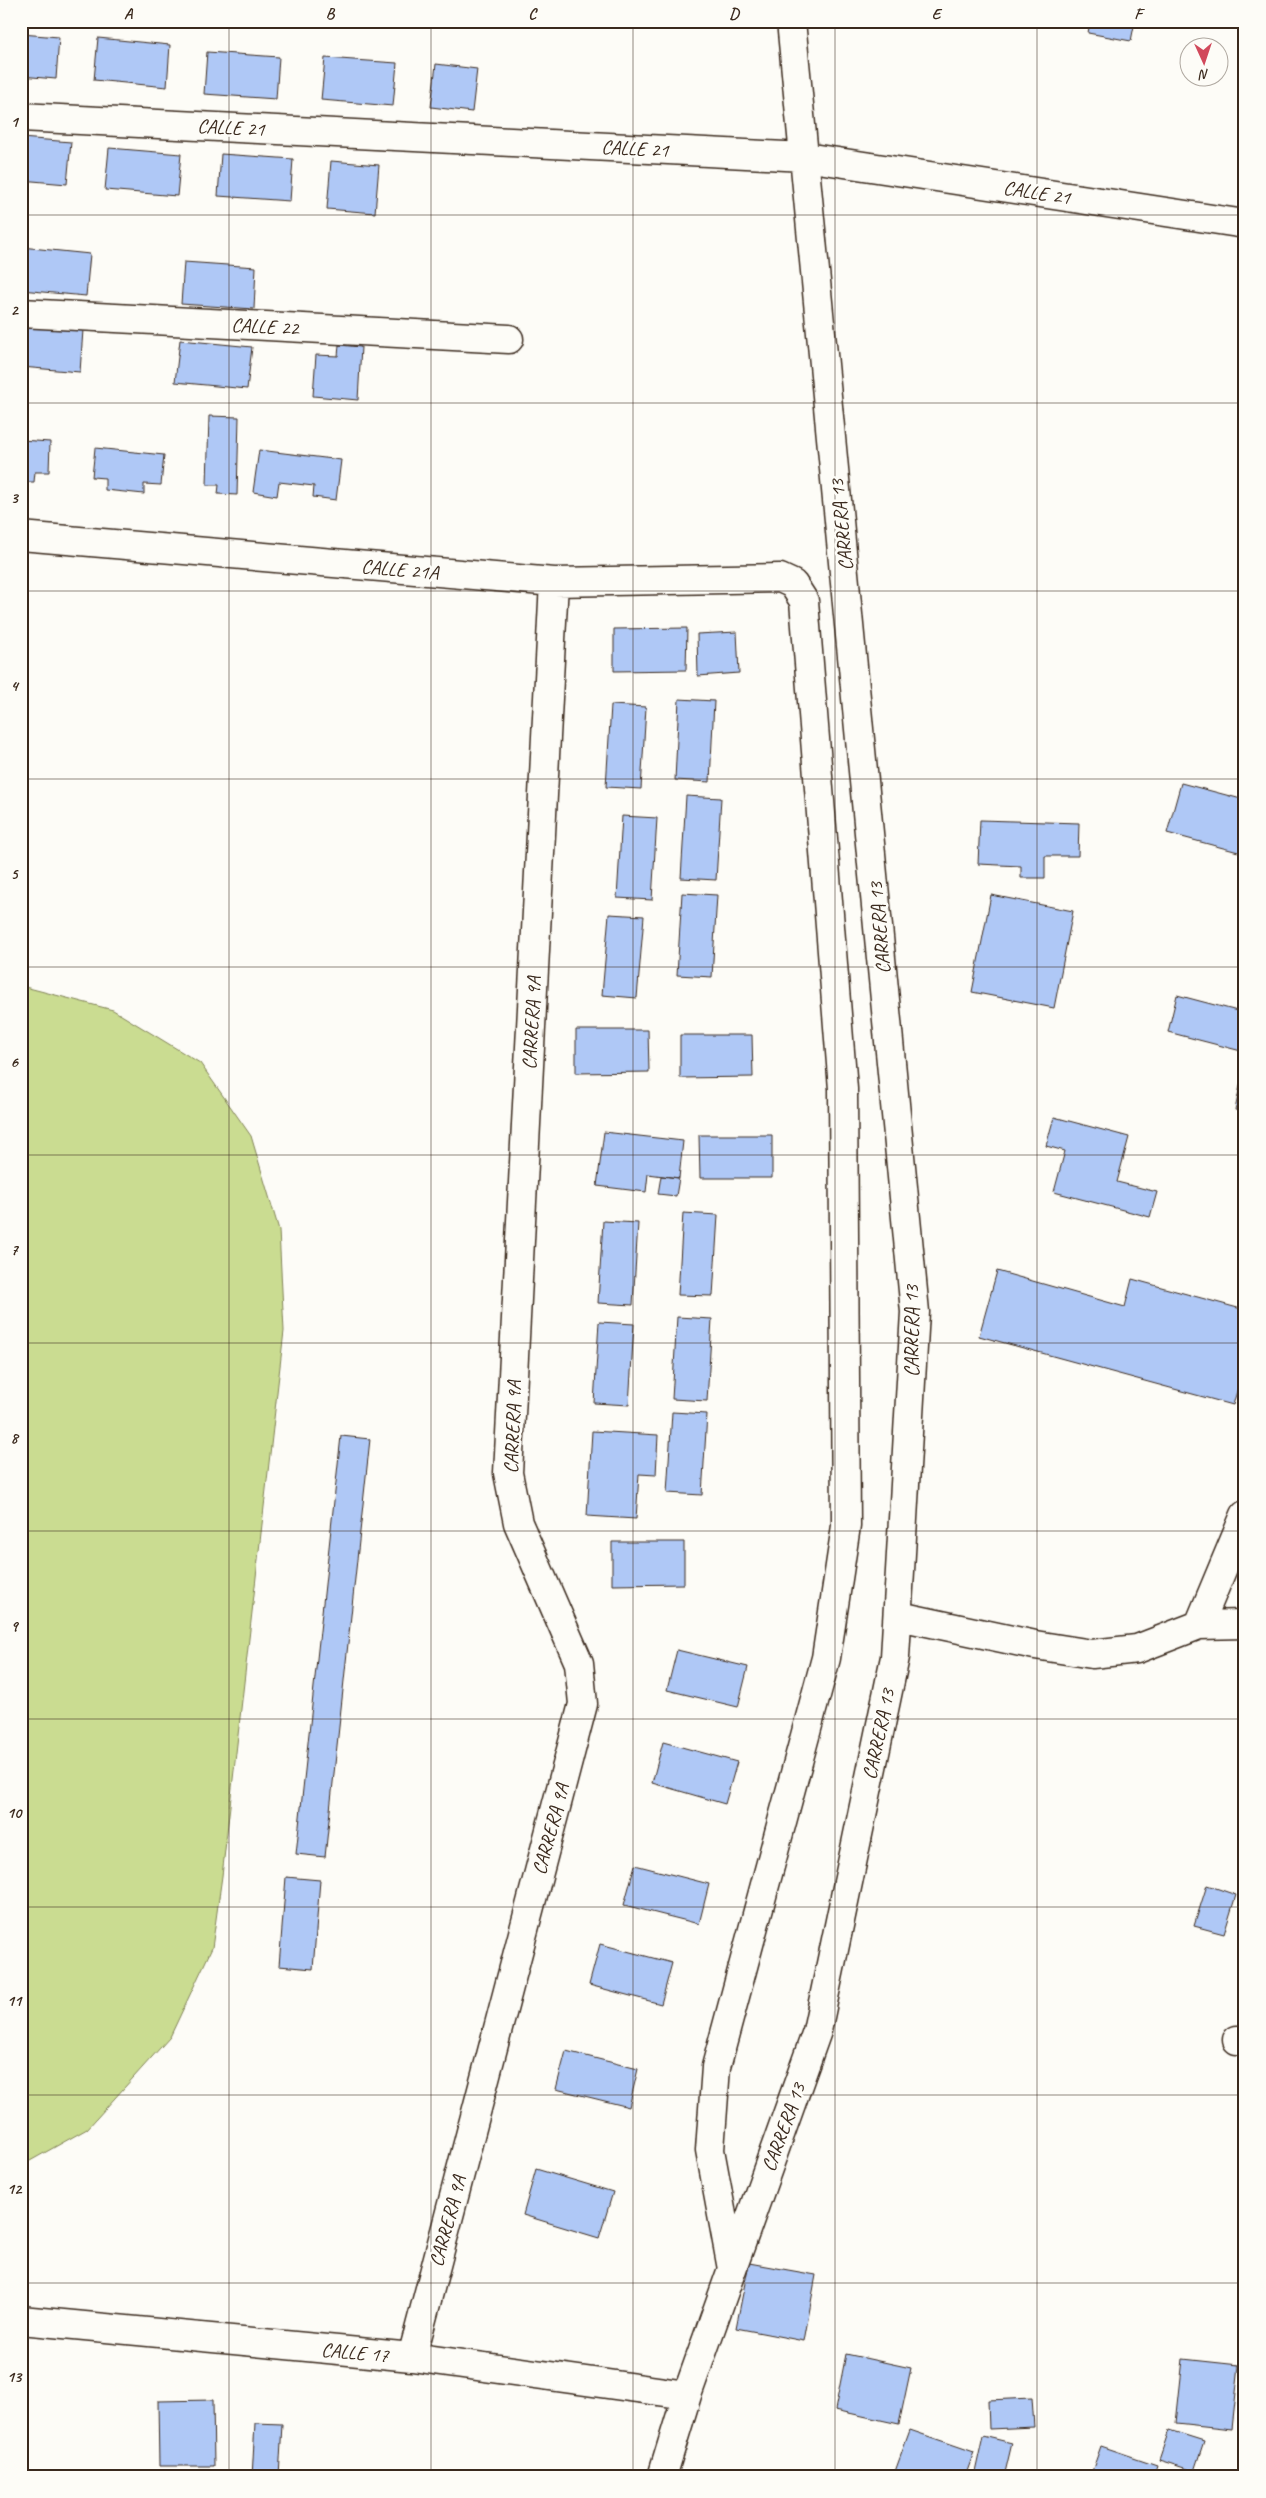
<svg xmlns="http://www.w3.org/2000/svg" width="1266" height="2498" font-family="Caveat,sans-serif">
<rect width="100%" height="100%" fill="#fdfcf7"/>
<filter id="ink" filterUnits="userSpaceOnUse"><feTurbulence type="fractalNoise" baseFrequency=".02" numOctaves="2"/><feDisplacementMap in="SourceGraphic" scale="10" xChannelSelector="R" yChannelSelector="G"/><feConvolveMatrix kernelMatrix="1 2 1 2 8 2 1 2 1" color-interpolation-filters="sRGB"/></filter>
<g filter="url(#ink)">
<path fill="#cadc91" stroke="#828358" d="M21,986L113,1010L200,1063L251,1136L279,1230L284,1331L222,1876L212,1948L170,2037L87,2129L21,2166Z"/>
<path fill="#afc8f6" stroke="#3b2a1e" d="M1090,21H1135L1131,41L1088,33Z
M21,34L59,37L56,79L21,76Z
M98,38L170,45L167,87L94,80Z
M207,52L279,57L276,99L204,94Z
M325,58L397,63L393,106L321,100Z
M436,64L477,69L472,112L431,107Z
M21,138L71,142L67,184L21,180Z
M109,148L181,154L177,196L105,190Z
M221,154L293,159L290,201L218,196Z
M331,161L379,165L375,213L327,209Z
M21,247L90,254L86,296L21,290Z
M184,262L256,267L254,309L181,304Z
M21,324L83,330L80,372L21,367Z
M180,340L252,347L247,389L175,382Z
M339,345L361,347L358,400L313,396L316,355L338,356Z
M209,416L239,417L237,495L218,494L219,485H207Z
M21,440L50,442L49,472H35L34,482H21Z
M95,448L164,455L161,485L144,484V494L105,490V478L92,477Z
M259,450L341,460L336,500L313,497L314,486L279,482L277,496L253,492Z
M687,628L686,670L614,671V629Z
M737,632L739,673L698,676L697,634Z
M679,699L714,701L710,782L675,780Z
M611,705L646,707L641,789L606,787Z
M1181,783L1245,800V844L1242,853L1167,833Z
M686,796L721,798L716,880L681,878Z
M622,816L657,818L652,900L617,898Z
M980,820L1079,823L1078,856H1045V878H1021V866L978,864Z
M682,893L717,895L712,977L677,975Z
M991,895L1073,911L1054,1008L972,992Z
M609,914L644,916L637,998L602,995Z
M1177,995L1245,1013V1052L1168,1032Z
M576,1030H648L649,1072L576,1073Z
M680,1035H752L753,1077L680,1078Z
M1245,1061V1112L1235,1110Z
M1054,1117L1129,1137L1117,1182L1157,1192L1150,1217L1054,1192L1065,1151L1046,1146Z
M604,1132L683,1141L679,1178L648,1174L646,1192L597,1186Z
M699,1135H772V1178H700Z
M661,1176L679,1178L676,1196L658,1194Z
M683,1213L718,1215L713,1296L678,1295Z
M603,1221L638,1223L633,1305L598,1303Z
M997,1271L1125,1307L1132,1279L1245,1310V1363L1233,1405L979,1336Z
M677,1317L712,1319L707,1401L672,1399Z
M599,1322L634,1324L629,1405L594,1403Z
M672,1412L707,1414L702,1495L667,1493Z
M592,1431L658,1435L656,1475L639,1474L636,1519L587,1516Z
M341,1436L370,1439L325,1857L296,1854Z
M612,1542H684V1584L612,1585Z
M677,1650L748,1667L738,1707L667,1690Z
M663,1742L737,1762L725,1804L652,1783Z
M635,1865L709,1884L699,1924L624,1905Z
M286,1877L320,1880L313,1969L279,1966Z
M1207,1885L1236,1895L1224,1934L1194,1926Z
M600,1944L672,1963L661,2004L589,1985Z
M566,2051L638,2069L629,2107L556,2089Z
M536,2169L613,2192L599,2238L523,2215Z
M749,2263L816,2275L804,2341L736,2328Z
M846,2354L911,2368L899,2424L835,2410Z
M1183,2359L1239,2365L1232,2429L1176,2423Z
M1032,2398L1034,2427L989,2429L988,2400Z
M213,2400L214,2466H159L158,2401Z
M255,2423L282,2424L279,2477H252Z
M910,2430L974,2452L965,2477H893Z
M1169,2430L1204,2441L1194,2471L1159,2460Z
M983,2436L1012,2443L1004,2477H974Z
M1101,2446L1157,2465L1153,2477H1090Z"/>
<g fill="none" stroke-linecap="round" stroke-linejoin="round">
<g stroke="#3b2a1e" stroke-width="31">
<path id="minor" d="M21,117L805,157L1245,224
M21,313L509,339
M21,536L554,582L780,578L793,584L804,601L843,1089L846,1526L826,1658L716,2067L710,2150L732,2269
M899,1616L1035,1645L1092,1654L1137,1649L1199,1625L1245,1624
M1199,1625L1245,1515
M1237,2040H1245
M21,2320L412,2357L687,2395
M412,2357L583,1704L579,1663L518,1523L508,1473L554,582
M662,2477L687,2395L817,2031L895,1657L915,1312L791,21"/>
</g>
<use href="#minor" stroke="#fdfcf7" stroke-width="28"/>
</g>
</g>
<path fill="none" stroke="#3b2a1e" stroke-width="1" stroke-opacity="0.55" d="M229,21V2477M431,21V2477M633,21V2477M835,21V2477M1037,21V2477M21,215H1245M21,403H1245M21,591H1245M21,779H1245M21,967H1245M21,1155H1245M21,1343H1245M21,1531H1245M21,1719H1245M21,1907H1245M21,2095H1245M21,2283H1245"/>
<g text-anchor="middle" stroke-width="5" stroke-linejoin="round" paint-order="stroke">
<g font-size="20" fill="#3b2a1e" stroke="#fdfcf7">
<text transform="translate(231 127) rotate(3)" y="7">CALLE 21</text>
<text transform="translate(635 148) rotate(3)" y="7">CALLE 21</text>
<text transform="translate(1037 192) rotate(9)" y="7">CALLE 21</text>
<text transform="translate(265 326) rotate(3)" y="7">CALLE 22</text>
<text transform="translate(841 525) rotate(-96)" y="7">CARRERA 13</text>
<text transform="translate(400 569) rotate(5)" y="7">CALLE 21A</text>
<text transform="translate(879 928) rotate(-95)" y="7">CARRERA 13</text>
<text transform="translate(531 1023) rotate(-87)" y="7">CARRERA 9A</text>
<text transform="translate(911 1331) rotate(-90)" y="7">CARRERA 13</text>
<text transform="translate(512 1427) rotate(-88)" y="7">CARRERA 9A</text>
<text transform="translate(878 1734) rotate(-78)" y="7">CARRERA 13</text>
<text transform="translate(550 1829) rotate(-75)" y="7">CARRERA 9A</text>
<text transform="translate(783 2127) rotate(-70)" y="7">CARRERA 13</text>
<text transform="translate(447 2221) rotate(-75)" y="7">CARRERA 9A</text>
<text transform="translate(355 2352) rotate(5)" y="7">CALLE 17</text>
</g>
</g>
<rect width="1266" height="2498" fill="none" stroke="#fdfcf7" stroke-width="55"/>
<g transform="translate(1204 62) rotate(177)"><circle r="24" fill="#fdfcf7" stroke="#afa8a0"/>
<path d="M0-4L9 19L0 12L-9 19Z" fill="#d1495b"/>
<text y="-8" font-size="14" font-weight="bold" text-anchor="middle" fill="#3b2a1e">N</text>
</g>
<rect x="28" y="28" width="1210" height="2442" fill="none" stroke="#3b2a1e" stroke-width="2"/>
<g font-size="16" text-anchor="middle" font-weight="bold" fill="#3b2a1e">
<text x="128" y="19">A</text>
<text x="330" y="19">B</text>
<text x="532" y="19">C</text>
<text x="734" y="19">D</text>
<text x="936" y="19">E</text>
<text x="1138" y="19">F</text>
<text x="14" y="127">1</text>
<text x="14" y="315">2</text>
<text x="14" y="503">3</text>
<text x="14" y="691">4</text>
<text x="14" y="879">5</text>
<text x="14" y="1067">6</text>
<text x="14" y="1255">7</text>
<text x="14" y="1443">8</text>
<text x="14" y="1631">9</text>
<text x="14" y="1818">10</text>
<text x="14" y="2006">11</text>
<text x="14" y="2194">12</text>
<text x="14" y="2382">13</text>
</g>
</svg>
